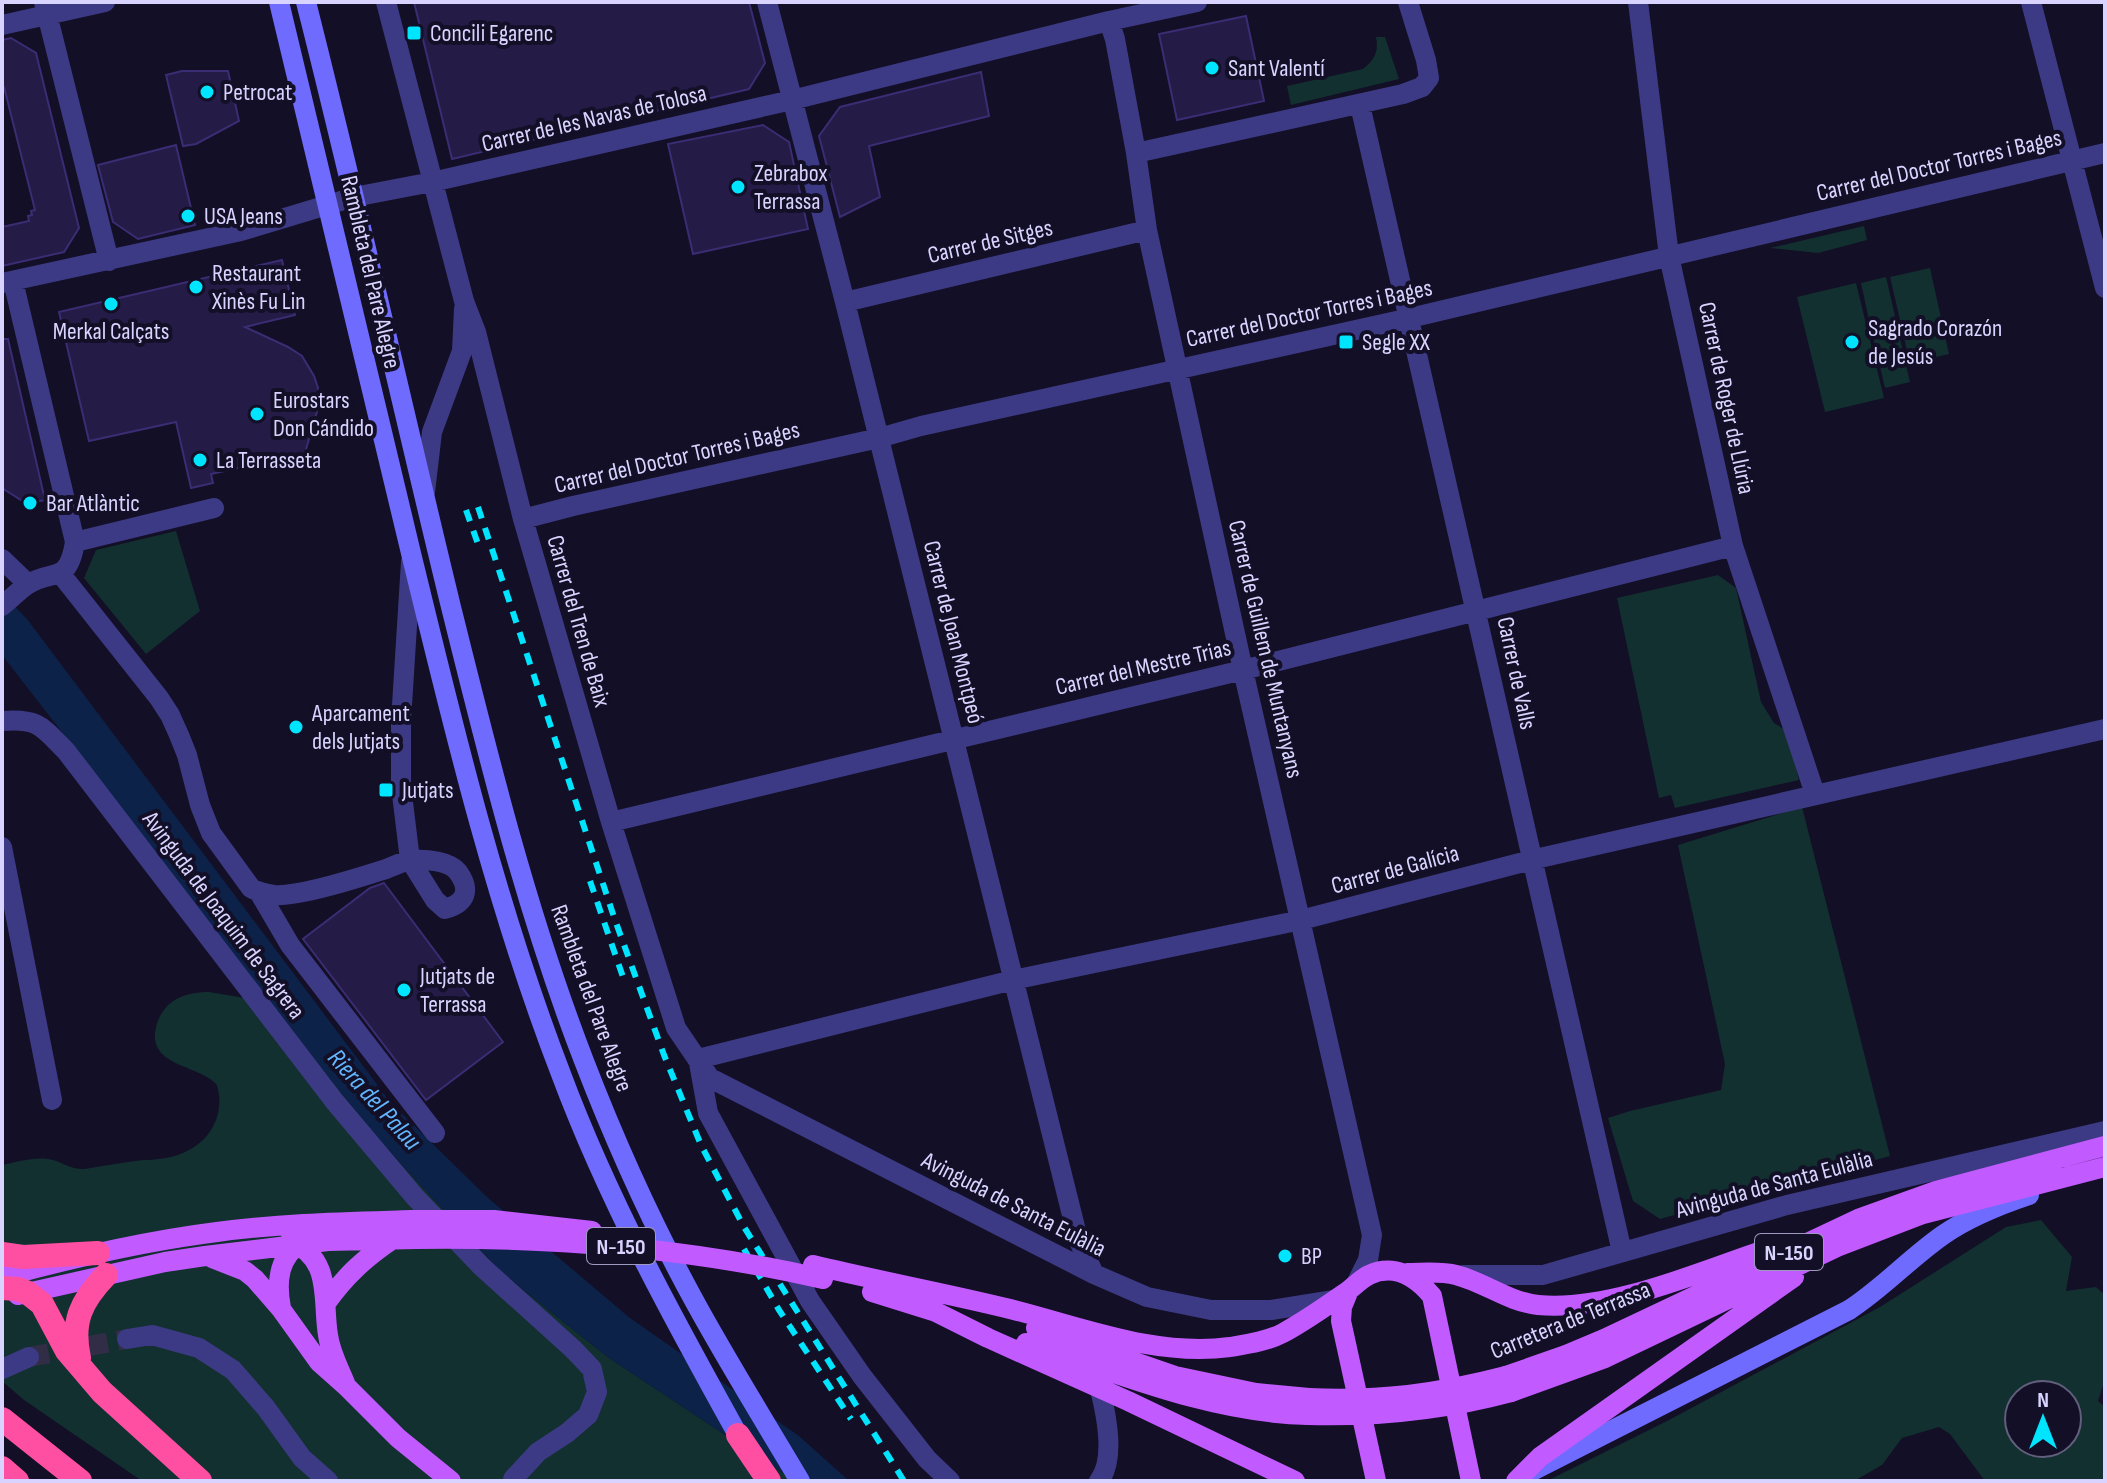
<svg xmlns="http://www.w3.org/2000/svg" width="2107" height="1483" font-family="'Sofia Sans Condensed',sans-serif">
<rect width="100%" height="100%" fill="#130f26"/>
<path fill="#12302f" fill-rule="evenodd" d="M1376,37H1385L1399,79L1291,105L1287,86L1363,69C1374,60 1379,52 1376,37Z
M1864,226L1867,240L1818,253L1770,248Z
M1930,268L1949,354L1910,363L1890,277Z
M1886,277L1898,329L1872,334L1861,283Z
M1856,283L1884,398L1825,412L1797,297Z
M1898,330L1910,382L1885,388L1873,337Z
M176,531L200,611L146,654L84,578L96,550Z
M1718,575L1736,588L1761,702L1774,723L1787,731L1799,780L1675,808L1671,795L1659,798L1617,598Z
M1802,807L1890,1156L1660,1219L1633,1201L1608,1118L1630,1111L1721,1090L1725,1064L1678,845Z
M209,992L245,998L263,995L378,1139L502,1273L609,1358L795,1481H142L24,1400L2,1381V1165C17,1162 33,1157 48,1159C63,1161 66,1169 85,1169C102,1166 119,1163 135,1161C152,1159 170,1160 185,1152C212,1140 225,1113 217,1085C200,1065 152,1067 155,1033C156,1025 159,1016 164,1010C174,996 193,992 209,992Z
M2041,1220L2072,1257L2066,1291L2096,1287L2105,1295V1379L2098,1401L2105,1407V1481H1985L1950,1434L1939,1427L1902,1438L1882,1465L1854,1481H1547L1669,1420L1880,1307L2006,1227ZM2019,1395H2067V1443H2019Z"/>
<path fill="#0c2248" d="M2,593L27,619L391,1103L487,1197L630,1318L799,1436L847,1479L852,1481H795L609,1358L502,1273L378,1139L263,995L152,848L2,655Z"/>
<path fill="#241b47" stroke="#3b2d73" stroke-width="2" d="M414,2H749L765,63L749,89L452,159Z
M1246,16L1264,101L1177,120L1159,34Z
M11,38L36,53L79,228L64,252L2,266V227L29,221L28,216L32,215L31,211L35,210L4,87H2V40Z
M182,71H228L239,121L196,144L183,146L166,75Z
M981,72L989,116L869,146L880,197L840,217L819,136L840,107Z
M763,125L789,142L808,229L693,254L668,144Z
M176,145L195,225L138,239L113,222L98,165Z
M282,260L295,315L245,327L288,347L302,356L314,376L318,388V408L305,453L211,474L213,483L191,488L176,422L89,441L59,312Z
M2,339H8L45,500L27,504L2,488Z
M384,883L503,1042L426,1100L303,939L370,888Z"/>
<g fill="none" stroke-linecap="round" stroke-linejoin="round">
<path stroke="#312d47" stroke-width="20" stroke-dasharray="20 10" stroke-linecap="butt" d="M29,1357L127,1339"/>
<path stroke="#3d3a85" stroke-width="20" d="M44,2L109,261
M386,2L464,301L476,332L523,519L611,822L676,1028L710,1078L1094,1274L1147,1297L1211,1310H1271L1334,1300
M767,2L845,302L1078,1239L1094,1274
M1638,2L1669,256L1733,546L1815,794
M2031,2L2105,288
M1109,21L1115,39L1136,153L1147,230L1243,670L1372,1235L1368,1260L1356,1284
M2,25L105,2
M1360,105L1622,1252
M1136,153L1403,94L1422,87L1429,78L1426,60L1408,2
M2,283L241,231L354,197L432,182L792,100L1109,21L1197,2
M845,302L1147,230
M425,492L432,432L462,351L464,309
M523,519L573,506L879,438L921,426L1410,318L2105,153
M75,542L214,508
M2,559L28,584
M60,573L159,698L170,715L179,735L187,755L200,805L211,833L251,888C258,892 266,894 274,895C299,897 358,878 383,870C392,867 403,861 412,860C426,859 450,861 458,872C471,890 466,903 445,909L435,900L410,860L401,786V721L411,562
M2,606C10,600 18,591 27,585C52,568 68,586 75,542L13,281
M2,721C39,718 42,727 66,751L335,1102L415,1197L481,1266L573,1349L592,1369L597,1392L588,1415L567,1433L538,1452L513,1479
M611,822L1243,670L1733,546
M2,847L52,1100
M259,892L290,945L435,1133
M698,1059L1013,980L1301,920L1531,860L2105,729
M699,1063L708,1113L810,1301L862,1376L927,1459L950,1481
M1463,1275H1543L1787,1205L2105,1131
M127,1339L152,1335L199,1348L233,1370L266,1408L302,1458L328,1481
M2,1369L29,1357
M1099,1481C1116,1459 1106,1414 1100,1389"/>
<path stroke="#6f6bff" stroke-width="20" d="M279,2C323,184 367,366 410,549C453,726 495,903 561,1074C608,1200 673,1318 738,1435
M306,2C357,203 402,406 451,607C489,760 527,914 584,1061C616,1144 653,1226 696,1304C729,1364 765,1422 800,1481
M1528,1473L1849,1310C1883,1288 1910,1258 1943,1235C1969,1217 1999,1205 2029,1195"/>
<path stroke="#c25bff" stroke-width="20" d="M290,1241C333,1259 322,1299 328,1335C330,1352 339,1368 345,1383
M212,1258L245,1271L255,1279L281,1309L319,1362L346,1386L398,1438L451,1481
M813,1265C879,1281 945,1293 1010,1309C1082,1327 1155,1357 1230,1347C1248,1344 1268,1341 1283,1333C1305,1321 1325,1307 1345,1293C1353,1288 1360,1279 1369,1275C1394,1263 1416,1277 1432,1296L1471,1481
M1407,1273C1423,1273 1441,1271 1456,1275C1484,1282 1509,1302 1538,1305C1609,1312 1702,1271 1770,1248
M2,1277C72,1258 145,1241 217,1232C282,1223 347,1222 412,1220
M1349,1290L1342,1307L1341,1321L1376,1481
M872,1292L936,1312L988,1338L1128,1401L1295,1481
M18,1295L165,1262L205,1256L328,1241L416,1239
M326,1303C346,1275 365,1258 393,1239
M281,1308C276,1282 278,1257 302,1242
M1036,1328L1175,1376L1256,1393L1309,1398
M1026,1343C1117,1373 1211,1413 1308,1415
M1506,1376L1566,1355L1604,1339L1858,1219L1936,1191L2105,1146
M1511,1392L1605,1358L1837,1247L1923,1214L2105,1167
M1516,1481L1540,1457L1794,1277"/>
<path stroke="#ff4fa3" stroke-width="24" d="M2,1254L23,1257L98,1253
M2,1288L18,1289L28,1293L42,1304L67,1351L102,1392L200,1481
M79,1358C71,1322 81,1301 106,1275
M2,1419L80,1481
M738,1435L769,1481
M2,1468L17,1481"/>
<path stroke="#00e5ff" stroke-width="6" stroke-dasharray="12 10" stroke-linecap="butt" d="M478,507L615,920L664,1055L701,1145L744,1227L904,1481
M466,510L479,547
M590,881L624,980
M744,1249L779,1310L851,1419"/>
<path stroke="#c25bff" stroke-width="20" d="M412,1220H494L592,1231
M416,1239C554,1237 689,1248 823,1279
M1309,1398C1380,1401 1437,1394 1506,1376
M1308,1415C1378,1417 1444,1410 1511,1392"/>
</g>
<g fill="#00e5ff" stroke="#130f26" stroke-width="3">
<rect x="406" y="25" width="16" height="16" rx="4"/>
<circle cx="1212" cy="68" r="8"/>
<circle cx="207" cy="92" r="8"/>
<circle cx="738" cy="187" r="8"/>
<circle cx="188" cy="216" r="8"/>
<circle cx="196" cy="287" r="8"/>
<circle cx="111" cy="304" r="8"/>
<rect x="1338" y="334" width="16" height="16" rx="4"/>
<circle cx="1852" cy="342" r="8"/>
<circle cx="257" cy="414" r="8"/>
<circle cx="200" cy="460" r="8"/>
<circle cx="30" cy="503" r="8"/>
<circle cx="296" cy="727" r="8"/>
<rect x="378" y="782" width="16" height="16" rx="4"/>
<circle cx="404" cy="990" r="8"/>
<circle cx="1285" cy="1256" r="8"/>
</g>
<g text-anchor="middle" stroke-width="8" stroke-linejoin="round" paint-order="stroke">
<g fill="#130f26" stroke="#9e99be" stroke-width="2">
<rect x="587" y="1228" width="68" height="36" rx="6"/>
<rect x="1755" y="1234" width="68" height="36" rx="6"/>
</g>
<g font-size="22" font-weight="bold" fill="#d9d4ff">
<text x="621" y="1254">N-150</text>
<text x="1789" y="1260">N-150</text>
</g>
<g font-size="24" fill="#d9d4ff" stroke="#130f26" text-anchor="start">
<text x="430" y="41">Concili Egarenc</text>
<text x="1228" y="76">Sant Valentí</text>
<text x="223" y="100">Petrocat</text>
<text x="754" y="181">Zebrabox<tspan x="754" dy="28">Terrassa</tspan></text>
<text x="204" y="224">USA Jeans</text>
<text x="212" y="281">Restaurant<tspan x="212" dy="28">Xinès Fu Lin</tspan></text>
<text x="1868" y="336">Sagrado Corazón<tspan x="1868" dy="28">de Jesús</tspan></text>
<text x="111" y="339" text-anchor="middle">Merkal Calçats</text>
<text x="1362" y="350">Segle XX</text>
<text x="273" y="408">Eurostars<tspan x="273" dy="28">Don Cándido</tspan></text>
<text x="216" y="468">La Terrasseta</text>
<text x="46" y="511">Bar Atlàntic</text>
<text x="312" y="721">Aparcament<tspan x="312" dy="28">dels Jutjats</tspan></text>
<text x="402" y="798">Jutjats</text>
<text x="420" y="984">Jutjats de<tspan x="420" dy="28">Terrassa</tspan></text>
<text x="1301" y="1264">BP</text>
</g>
<g font-size="24" fill="#d9d4ff" stroke="#130f26">
<text transform="translate(594 118) rotate(-13)" y="8">Carrer de les Navas de Tolosa</text>
<text transform="translate(1939 165) rotate(-13)" y="8">Carrer del Doctor Torres i Bages</text>
<text transform="translate(990 241) rotate(-13)" y="8">Carrer de Sitges</text>
<text transform="translate(371 272) rotate(77)" y="8">Rambleta del Pare Alegre</text>
<text transform="translate(1309 313) rotate(-12)" y="8">Carrer del Doctor Torres i Bages</text>
<text transform="translate(1727 398) rotate(78)" y="8">Carrer de Roger de Llúria</text>
<text transform="translate(677 457) rotate(-13)" y="8">Carrer del Doctor Torres i Bages</text>
<text transform="translate(579 621) rotate(74)" y="8">Carrer del Tren de Baix</text>
<text transform="translate(954 632) rotate(76)" y="8">Carrer de Joan Montpeó</text>
<text transform="translate(1266 649) rotate(77)" y="8">Carrer de Guillem de Muntanyans</text>
<text transform="translate(1143 667) rotate(-13)" y="8">Carrer del Mestre Trias</text>
<text transform="translate(1517 673) rotate(78)" y="8">Carrer de Valls</text>
<text transform="translate(1395 869) rotate(-15)" y="8">Carrer de Galícia</text>
<text transform="translate(224 915) rotate(53)" y="8">Avinguda de Joaquim de Sagrera</text>
<text transform="translate(592 998) rotate(70)" y="8">Rambleta del Pare Alegre</text>
<text transform="translate(1774 1184) rotate(-15)" y="8">Avinguda de Santa Eulàlia</text>
<text transform="translate(1014 1204) rotate(27)" y="8">Avinguda de Santa Eulàlia</text>
<text transform="translate(1570 1320) rotate(-22)" y="8">Carretera de Terrassa</text>
</g>
<g font-size="26" font-style="italic" fill="#62b6ff" stroke="#130f26">
<text transform="translate(375 1099) rotate(48)" y="9">Riera del Palau</text>
</g>
</g>
<rect width="2107" height="1483" fill="none" stroke="#d9d4ff" stroke-width="8"/>
<g transform="translate(2043 1419)"><circle r="38" fill="#130f26" stroke="#625e7d" stroke-width="2"/>
<path d="M0-6L14 30L0 20L-14 30Z" fill="#00e5ff"/>
<text y="-12" font-size="22" font-weight="bold" text-anchor="middle" fill="#d9d4ff">N</text>
</g>
</svg>
